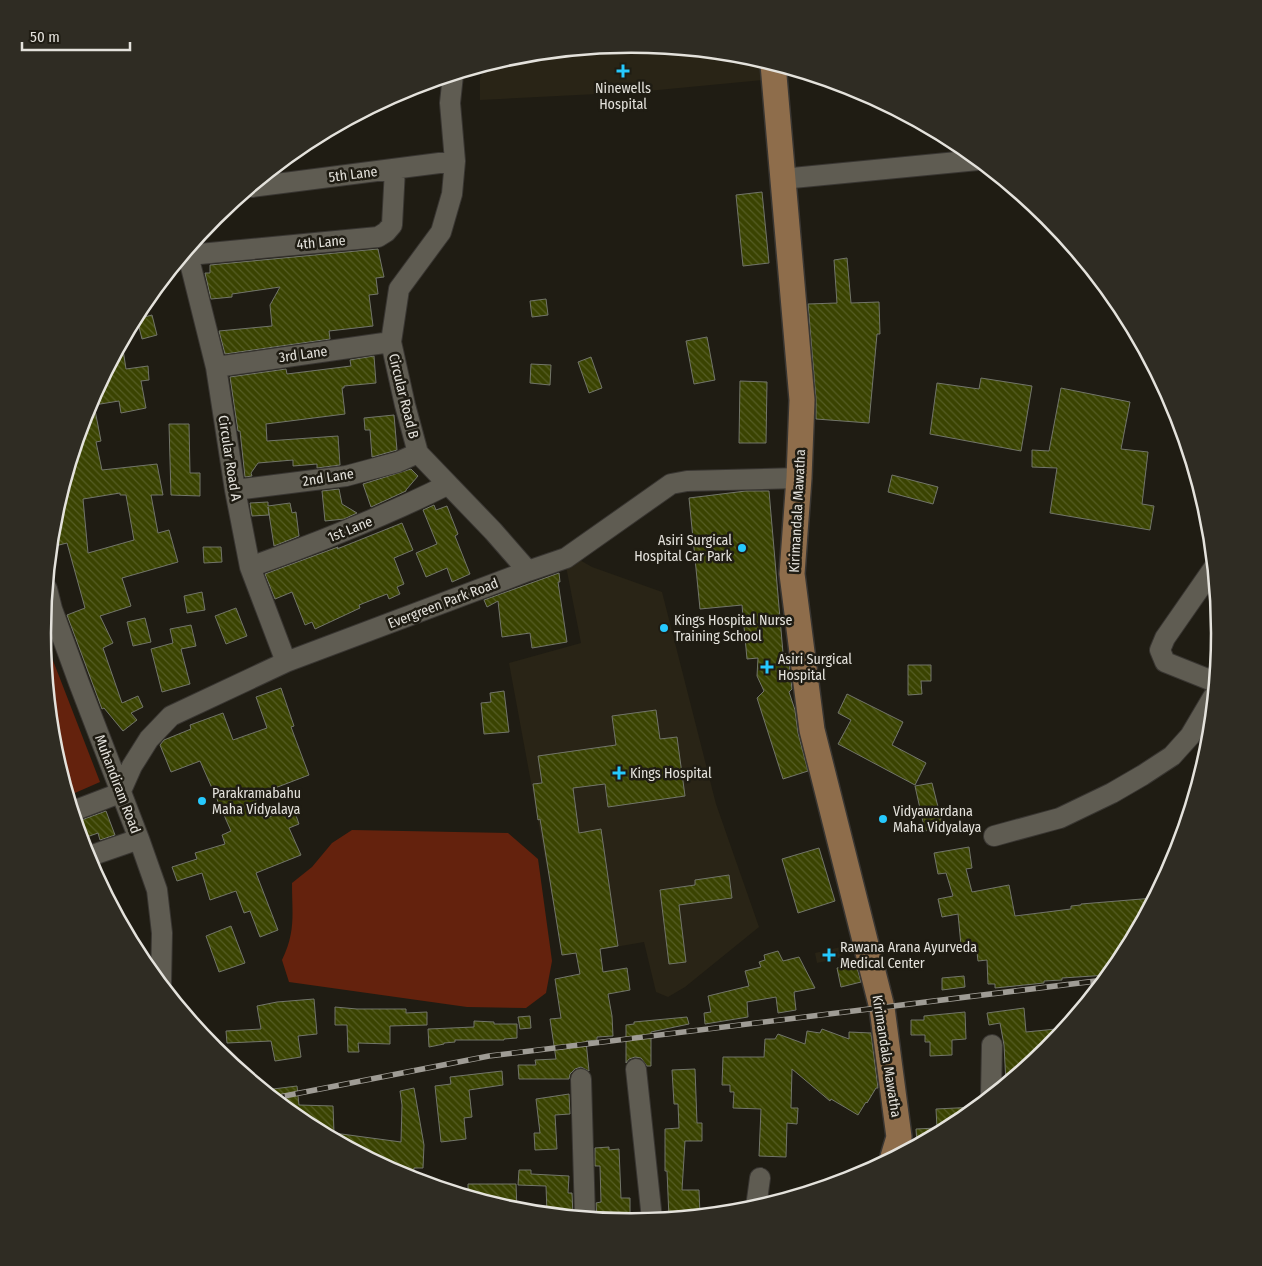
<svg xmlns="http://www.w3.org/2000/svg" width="1262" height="1266" font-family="'Fira Sans Condensed',sans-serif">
<defs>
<pattern id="building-back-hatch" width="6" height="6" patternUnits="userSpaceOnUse" patternTransform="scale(1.25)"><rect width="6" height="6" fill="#3a4301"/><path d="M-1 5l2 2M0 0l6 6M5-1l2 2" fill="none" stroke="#565e25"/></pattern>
</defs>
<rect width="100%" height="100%" fill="#1f1c13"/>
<path fill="#292416" d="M631,45L746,56L761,60L763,80L637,92L480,100V78L488,64L516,56Z
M578,559L592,567L662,592L716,804L759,927L685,987L668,997L656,992L644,942L563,956L509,663L581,643L566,566Z
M841,947L843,957L817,963L815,953Z"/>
<path fill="#64220d" d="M44,651L52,658L100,782L68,796L54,748Z
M352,830L508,833L538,859L552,961L546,993L526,1008L467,1007L289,982L282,960C296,931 292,914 292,883L312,867L332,843Z"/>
<path fill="url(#building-back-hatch)" stroke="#72756a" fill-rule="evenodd" d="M762,192L769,263L743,266L736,195Z
M378,249L384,277L376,278L378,294L369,295L373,326L329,331L330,339L225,354L219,331L272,326L270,305L280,287L232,294V297L211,299L205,273H210V265Z
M847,258L851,303L879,302L880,334H877L869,423L816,419V399L808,304L837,303L834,260Z
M546,299L548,315L532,317L530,301Z
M152,315L157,335L142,339L137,319Z
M707,337L715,380L694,384L686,341Z
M122,343L126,369L148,366L149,380L141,381L146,408L121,413L119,401L94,405L101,441L96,442L102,470L157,464L163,495H151L158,533L169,530L178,562L122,578L131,606L100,616L113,643L103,648L122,703L138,696L143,707L131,713L137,720L123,731L104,708L102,709L67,615L85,608L67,543L51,547L54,518L87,408ZM120,493V495H126L134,540L88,553L83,499Z
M374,356L376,383L344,386V388H342L345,414L266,424L267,441L338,436L340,465L317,468V464L293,466V460L258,463L251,473L252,476L245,477L240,431H238L230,377L286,369L287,374L351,366L350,360Z
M591,357L602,388L589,393L578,362Z
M531,364L551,365L550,385L530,383Z
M981,378L1032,386L1021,451L930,434L937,383L979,389Z
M740,381L767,382L766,443H739Z
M1061,388L1130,402L1121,449L1148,452L1142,504L1154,506L1150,530L1050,513L1057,468L1032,467V450L1049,451Z
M394,415L397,450L372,457L370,430H365L364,418Z
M169,424H189L190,473H200V496L171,495Z
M411,469L418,476L406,490V491L371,507L363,484Z
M892,475L938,487L933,504L888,492Z
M339,489L342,504L357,513L344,519L325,521L322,491Z
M746,491H769L783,653L788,655L792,689L789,692L795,710L798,733L808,771L783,779L757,698L764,691L757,676L758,658L747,659L742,605L700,609L689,498Z
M268,502V506L290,503L292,513L296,512L299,536L274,546L268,507L269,515L252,516L250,503Z
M434,505L436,510L447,506L458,534L455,536L470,574L452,582L447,568L426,577L416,553L437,544L423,510Z
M402,523L413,550L394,558L404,584L397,587L400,594L389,599L387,594L359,605L360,608L315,629L312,622L305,625L292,592L275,599L265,574L338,547L337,549Z
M203,547H221L222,562L204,563Z
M559,573L560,582H558L567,642L532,648L530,633L502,637L498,601L487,607L484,600Z
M202,592L205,610L187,613L184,596Z
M236,608L247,636L226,644L215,616Z
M145,618L151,642L133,646L127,622Z
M191,625L196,646L181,649L190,684L162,692L151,649L173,643L170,629Z
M908,665H931V681H921L922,694L908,695Z
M281,688L294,726L291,727L309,775L254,796L264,819L293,807L299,824L289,828L301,855L256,873L278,930L260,937L250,911L244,913L236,891L210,900L202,873L177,881L172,867L197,859L195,853L225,844L222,835L231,831L200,761L171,772L160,745L164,740L191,729L190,725L223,713L233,740L267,728L256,697Z
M504,691L509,732L484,734L481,703L491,702L490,693Z
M847,694L903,722L892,745L926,763L915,785L838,744L851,720L838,713Z
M656,710L660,739L677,737L685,796L608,807L605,784L573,788L579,833L601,829L618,946L600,949L603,972L627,968L630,990L608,994L612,1016L613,1036L597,1037V1040L586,1041L589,1071L581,1067L575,1069L570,1074L569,1079H519L518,1065H536L535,1060L556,1059L550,1019L561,1018L555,979L580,974L576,953L562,955L540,819L538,820L533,784L542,783L538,756L616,745L612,716Z
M932,783L943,827L925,831L915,786Z
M106,811L115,835L100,840L98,833L81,839L76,822Z
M969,847L972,868L966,869L972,892L1009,885L1015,916L1071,909V906L1081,905V904L1154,898L1120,960L1108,975L1062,978V980L1044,981V983L995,988V984H988L987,960L978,961L976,944L961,945L958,914L942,917L938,899L953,896L946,873L938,874L934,853Z
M819,848L835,901L798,913L782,859Z
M729,875L732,898L679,905L686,962L669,964L660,890L695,885V880Z
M231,926L245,963L219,972L206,936Z
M778,951L783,961L799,957L815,988L794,992L796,1010L778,1013L776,997L747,1002L748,1017L705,1024L704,1013L711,1012L708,996L749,986L745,971L761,967L759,962L765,960L764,955Z
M856,964L861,982L841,987L837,968Z
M964,976L965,987L942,990V978Z
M314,999L317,1034L298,1036L301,1057L275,1061L271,1041L227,1043L226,1031L261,1029L257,1006L277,1002Z
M335,1007L357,1009H406V1013L427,1012V1025L390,1026V1044L358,1043L359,1052H348L347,1025H335Z
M1024,1008L1026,1032L1056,1029L1057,1037L1047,1049L1006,1083L1004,1045L1000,1023L989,1025L987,1013Z
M965,1012L966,1039L952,1040V1055L930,1056V1042H925V1035H911V1020H924V1016Z
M530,1016L531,1028L520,1029L518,1017Z
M687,1017L689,1024L651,1032V1066H647L641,1058L635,1057L629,1059L626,1063V1025L634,1024V1022Z
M474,1021L494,1022V1024H517V1038L504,1039V1040H455V1042L444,1043V1044L429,1047L428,1029L474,1027Z
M822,1029L849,1039V1032L871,1033L878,1088H876L867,1103L866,1102L858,1115L831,1099L830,1101L792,1069L791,1108H798L797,1124L787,1123L786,1157L759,1156L761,1109L733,1108L734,1092H730V1085H722L723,1057H764L765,1039H775L778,1034L805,1044L807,1031L820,1033Z
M695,1069L697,1123H702V1141H685L682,1190H699L700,1215L669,1218L667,1171H665V1129L679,1128L678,1104H674L672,1070Z
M502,1071L503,1085L469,1090L472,1117L464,1118L466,1139L441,1142L435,1086L451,1084L450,1077Z
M297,1086L299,1105L333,1106L334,1133L401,1142L402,1105L400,1091L414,1088L424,1145L423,1168H414L413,1179L406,1177L304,1122L265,1090Z
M569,1094L570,1114L555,1115L557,1149L535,1150L534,1133H540L536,1099Z
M976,1107L958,1122L917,1144L916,1129L937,1128L936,1109Z
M609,1147V1150L619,1149L621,1198H630V1221L597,1218L596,1203L601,1202L600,1166H595V1148Z
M519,1170H531V1174L569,1176L568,1193H572L573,1216L547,1213L546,1186L518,1185Z
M468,1184H516L517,1210L468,1196Z"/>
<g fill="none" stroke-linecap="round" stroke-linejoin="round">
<g stroke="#393632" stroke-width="22">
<path id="minor" d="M453,75L450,103L455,161L452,194L441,232L399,289L391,342L405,405L418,453L493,531L528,571
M782,179L978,160
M252,187L455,161
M187,251L216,367L235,490L250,567L286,662
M189,255L378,237L386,232L392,225L395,169
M216,367L391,342
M235,490L346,476L398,462L418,453
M250,567C317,543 383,517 447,485
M1213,569L1165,638L1160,650L1165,662L1215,682
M47,589L52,609L79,683L139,839L157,890L162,933L161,984
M120,793L132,766L149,739L171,716L286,662L528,571L566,558L671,484L687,481L799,478
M73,811L120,793
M994,836L1060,818L1112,793L1143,775L1172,756L1190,736L1213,697
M87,857L139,839
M636,1069L652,1219
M581,1079L585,1217
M991,1095L992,1045
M756,1207L760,1178"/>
</g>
<g stroke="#393632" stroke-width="28">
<path id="major" d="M773,64L802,400L799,478L792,574L812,730L882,1008L899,1137L893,1157"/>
</g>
<use href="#minor" stroke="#5f5c52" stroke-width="20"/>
<use href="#major" stroke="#8e6d4b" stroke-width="25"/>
<g stroke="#9f9c95" stroke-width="5.5">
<path id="rail" d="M274,1098L489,1056L1104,980"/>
</g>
<use href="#rail" stroke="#1f1c13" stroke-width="4" stroke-dasharray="11" stroke-linecap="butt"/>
</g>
<g fill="#26c9fe" stroke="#1f1c13" stroke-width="2">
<path d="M620.5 63.5h5v5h5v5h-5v5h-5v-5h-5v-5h5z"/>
<circle cx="742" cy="548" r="5"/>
<circle cx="664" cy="628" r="5"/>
<path d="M764.5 659.5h5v5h5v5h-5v5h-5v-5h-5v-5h5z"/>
<path d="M616.5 765.5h5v5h5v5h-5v5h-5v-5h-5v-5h5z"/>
<circle cx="202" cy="801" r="5"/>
<circle cx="883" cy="819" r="5"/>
<path d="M826.5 947.5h5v5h5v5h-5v5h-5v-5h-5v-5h5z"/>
</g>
<g text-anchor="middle" stroke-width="5" stroke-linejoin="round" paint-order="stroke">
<g font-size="14" fill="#e4e2dc" stroke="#1f1c13" text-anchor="start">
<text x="623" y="93" text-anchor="middle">Ninewells<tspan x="623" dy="16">Hospital</tspan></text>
<text x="732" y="545" text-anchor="end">Asiri Surgical<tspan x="732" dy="16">Hospital Car Park</tspan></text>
<text x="674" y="625">Kings Hospital Nurse<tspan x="674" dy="16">Training School</tspan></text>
<text x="778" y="664">Asiri Surgical<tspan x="778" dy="16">Hospital</tspan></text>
<text x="630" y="778">Kings Hospital</text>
<text x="212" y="798">Parakramabahu<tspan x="212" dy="16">Maha Vidyalaya</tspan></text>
<text x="893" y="816">Vidyawardana<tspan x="893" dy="16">Maha Vidyalaya</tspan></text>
<text x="840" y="952">Rawana Arana Ayurveda<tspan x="840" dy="16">Medical Center</tspan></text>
</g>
<g font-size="14" fill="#e4e2dc" stroke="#1f1c13">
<text transform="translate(353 174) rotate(-7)" y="5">5th Lane</text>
<text transform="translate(321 242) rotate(-5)" y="5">4th Lane</text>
<text transform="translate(303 354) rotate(-8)" y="5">3rd Lane</text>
<text transform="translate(404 396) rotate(76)" y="5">Circular Road B</text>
<text transform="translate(230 458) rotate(81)" y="5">Circular Road A</text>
<text transform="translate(328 477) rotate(-9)" y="5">2nd Lane</text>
<text transform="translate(797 511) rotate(-87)" y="5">Kirimandala Mawatha</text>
<text transform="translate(350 529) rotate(-22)" y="5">1st Lane</text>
<text transform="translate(443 603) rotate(-21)" y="5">Evergreen Park Road</text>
<text transform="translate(118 784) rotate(69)" y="5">Muhandiram Road</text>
<text transform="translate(887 1056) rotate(81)" y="5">Kirimandala Mawatha</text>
</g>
</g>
<path d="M0 0H1262V1266H0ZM51 633a580 580 0 1 1 1160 0a580 580 0 1 1-1160 0Z" fill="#2f2c23" fill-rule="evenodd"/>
<path fill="none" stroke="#e4e2dc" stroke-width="2.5" d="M51 633a580 580 0 1 1 1160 0a580 580 0 1 1-1160 0Z"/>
<path d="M22 42v8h108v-8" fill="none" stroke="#e4e2dc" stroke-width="2.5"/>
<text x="30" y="42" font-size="15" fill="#e4e2dc" stroke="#1f1c13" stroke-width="4" paint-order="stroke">50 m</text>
</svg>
